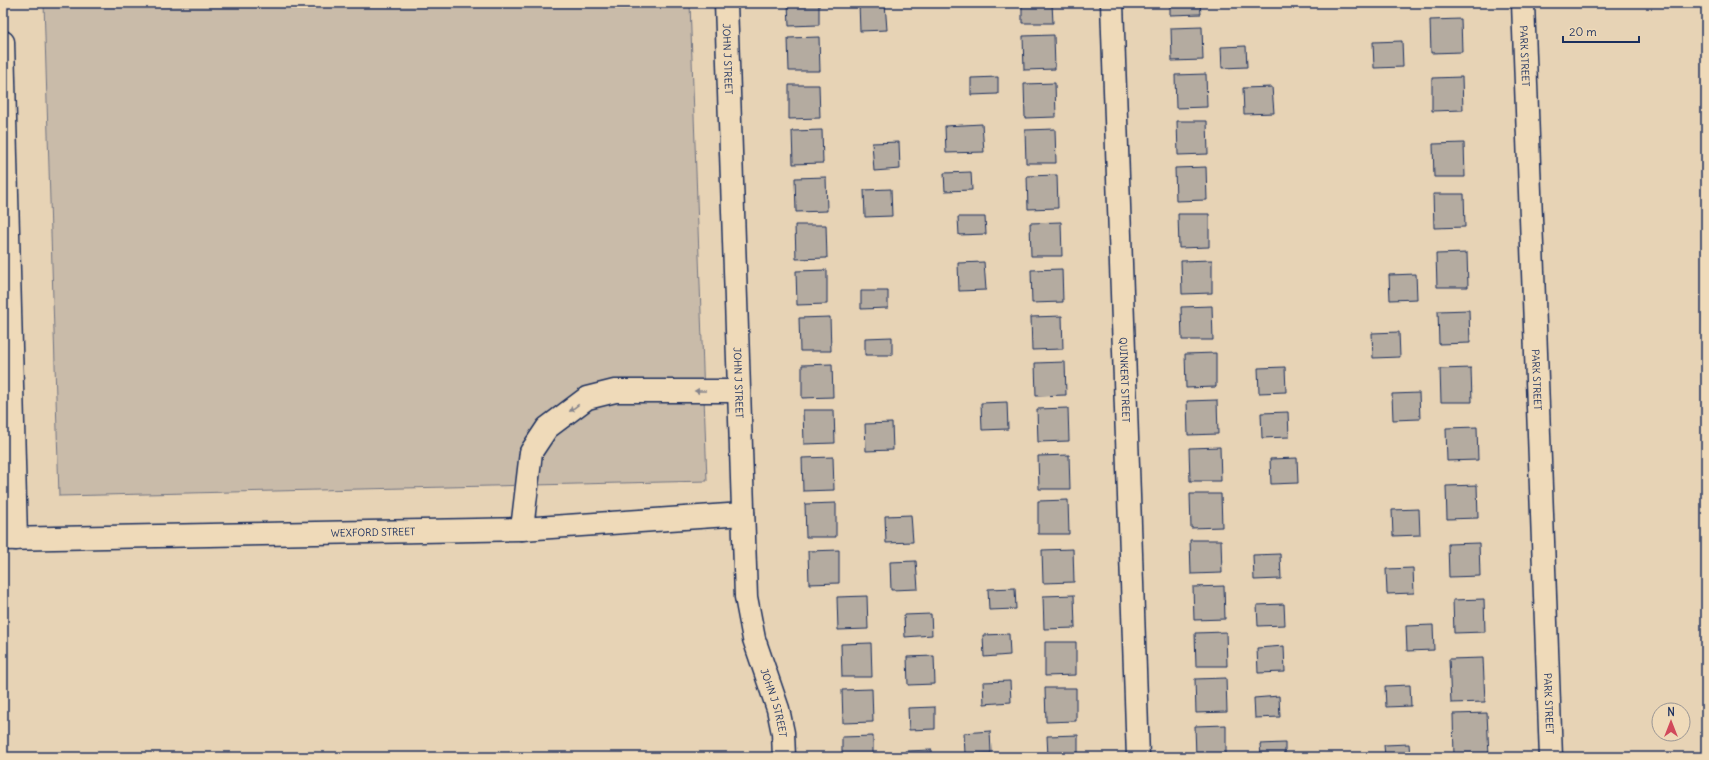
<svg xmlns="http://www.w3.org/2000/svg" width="1709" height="760" font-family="Delius,sans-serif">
<rect width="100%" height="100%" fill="#e7d3b5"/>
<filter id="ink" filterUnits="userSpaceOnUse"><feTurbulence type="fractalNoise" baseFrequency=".025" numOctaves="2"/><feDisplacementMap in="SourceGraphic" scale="8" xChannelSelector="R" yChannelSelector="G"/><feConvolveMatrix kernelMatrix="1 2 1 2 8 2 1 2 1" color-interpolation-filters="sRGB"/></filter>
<g filter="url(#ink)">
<path fill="#c9bba9" stroke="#727584" d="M44,3H690L707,481L59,496Z"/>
<path fill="#b4aba0" stroke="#1b2f5e" d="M788,3H819V25L789,26Z
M859,3H885L887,30L860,31Z
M1022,3H1052L1053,23H1022Z
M1170,3H1200L1201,14L1170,15Z
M1461,19L1462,52L1431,53L1430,20Z
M1202,27L1203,60L1172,61L1171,28Z
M1054,35L1055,69L1024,70L1023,36Z
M819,37L820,71H789L788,38Z
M1402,41L1403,67L1374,68L1373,42Z
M1246,46L1247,67L1222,68L1221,47Z
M1206,74L1207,107L1176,108L1175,75Z
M998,77V94L971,95V78Z
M1462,77L1463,110L1432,111V78Z
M1055,83L1056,117L1025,118L1024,84Z
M789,85H819L820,118L789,119Z
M1272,87L1274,113L1244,114L1243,88Z
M1177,121H1207L1208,154L1178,155Z
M982,124L984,152L946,153L945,126Z
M1055,129L1056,163H1026L1025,130Z
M822,130L823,163L793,164L792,131Z
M899,142L900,169L874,171L872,143Z
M1464,143L1465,177H1434L1433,144Z
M1206,167L1207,200L1176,201L1175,168Z
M971,172L972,190L945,191L944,173Z
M1057,175L1058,208L1028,209L1027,176Z
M826,177L827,211L796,212L795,178Z
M891,189L892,216L865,217L864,190Z
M1433,194H1464L1465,227L1434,228Z
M1178,214H1209V247L1179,248Z
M958,217H985L986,234L959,235Z
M1061,222L1062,256H1031L1030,223Z
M795,225H826L827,258L796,259Z
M1467,253L1468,287H1437L1436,254Z
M1212,260V293L1182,294L1181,261Z
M984,262L986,290L959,291L958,263Z
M1062,269L1063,302L1032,303L1031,270Z
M827,270V304L797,305L796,271Z
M1416,274L1417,299L1390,300L1389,275Z
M861,291H888V308L861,309Z
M1212,306L1213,340H1182L1181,307Z
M1469,310L1470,343L1439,344L1438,311Z
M1062,316L1063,349L1032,350L1031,317Z
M830,317L831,351H800L799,318Z
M1399,332L1400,357L1373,358L1372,333Z
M892,337V355H865V338Z
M1216,353V387L1186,388L1185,354Z
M1065,362L1066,395L1036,396L1035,363Z
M832,364L833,397L802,398V365Z
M1285,367L1286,392L1259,393L1258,368Z
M1471,368L1472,402H1441L1440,369Z
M1419,393L1420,419L1393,420L1392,394Z
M1217,400L1218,434L1188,435L1187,401Z
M1007,402L1008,429L982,430L981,403Z
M1068,408L1069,441L1038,442L1037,409Z
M803,410H834L835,443L804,444Z
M1288,412L1289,437L1262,438L1261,413Z
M892,423L893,450L866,451L865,424Z
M1477,427L1478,460L1447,461L1446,428Z
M1220,447L1221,481H1190L1189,448Z
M1069,455L1070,489H1039L1038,456Z
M833,457L834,490L803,491L802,458Z
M1297,458L1298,483L1271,484L1270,459Z
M1477,485L1478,518L1447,519L1446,486Z
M1190,494H1221L1222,527L1191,528Z
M1068,500L1069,534H1038V501Z
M836,503V537H806L805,504Z
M1419,509L1420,535L1393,536L1392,510Z
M911,515L913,542L886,543L885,516Z
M1190,540H1221L1222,573L1191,574Z
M1479,543L1480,576L1449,577L1448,544Z
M1073,549L1074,582L1043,583L1042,550Z
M839,550V583L809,584L808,551Z
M1280,554L1281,579L1254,580L1253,555Z
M916,561L918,589L891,590L890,562Z
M1413,568L1414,593L1387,594L1386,569Z
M1224,586L1225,619L1194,620L1193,587Z
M1015,588L1016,609L989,610L988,589Z
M1074,595L1075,628L1044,629L1043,596Z
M867,596L868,629L838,630L837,597Z
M1484,599L1485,632L1454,633L1453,600Z
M1284,604L1285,625L1258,626L1257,605Z
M931,614L932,635L905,637L904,615Z
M1433,625L1434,650L1407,651L1406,626Z
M1226,632L1227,666H1196L1195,633Z
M1009,634L1010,655L984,657L983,635Z
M1045,642H1076V675L1045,676Z
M871,643L872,677H842L841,644Z
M1284,646L1285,672L1258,673L1257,648Z
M934,656L935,684L908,685L907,657Z
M1483,658L1485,702L1451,703L1449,659Z
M1226,678L1227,712L1196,713L1195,679Z
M1010,681L1011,702L984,704L983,682Z
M1410,685L1411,706L1386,707L1385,686Z
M1045,688H1076V721L1046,722Z
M872,689L873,722L843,723L842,690Z
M1279,696L1280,717L1255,718L1254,698Z
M935,707V729L909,730L908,708Z
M1487,713L1489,756L1454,757L1453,714Z
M1226,725V757H1196L1195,726Z
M990,731L991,753L965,754L964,733Z
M1078,735V757H1048L1047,736Z
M873,736V757H842V737Z
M1285,743V757H1261L1260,744Z
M1409,744L1410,757H1385L1384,745Z
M932,750V757H905V751Z"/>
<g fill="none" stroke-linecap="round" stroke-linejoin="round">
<g stroke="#1b2f5e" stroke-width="25">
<g id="street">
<path id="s1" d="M726,3L746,597L754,639L778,709L783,733L784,757"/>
<path id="s2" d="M1112,3L1138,757"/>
<path id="s3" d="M1523,3L1551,757"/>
<path d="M3,42L16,539"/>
<path d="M522,529L531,452L547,428L587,398L615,391H739"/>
<path id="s4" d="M3,539L522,529L743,514"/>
</g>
</g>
<use href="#street" stroke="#efdab9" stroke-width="22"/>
</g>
<defs><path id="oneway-solid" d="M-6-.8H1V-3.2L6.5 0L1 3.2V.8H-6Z"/></defs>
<g fill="#85848c">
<use href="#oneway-solid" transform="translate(700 391) rotate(180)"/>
<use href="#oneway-solid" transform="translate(574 408) rotate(143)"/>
</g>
</g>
<g text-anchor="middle" stroke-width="3" stroke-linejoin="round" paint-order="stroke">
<g font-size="10" fill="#1b2f5e" stroke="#efdab9">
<text dy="4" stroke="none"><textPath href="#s3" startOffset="53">PARK STREET</textPath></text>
<text dy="4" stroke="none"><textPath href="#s1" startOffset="56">JOHN J STREET</textPath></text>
<text dy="4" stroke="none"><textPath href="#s2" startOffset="377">QUINKERT STREET</textPath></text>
<text dy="4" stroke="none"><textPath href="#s3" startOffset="377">PARK STREET</textPath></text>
<text dy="4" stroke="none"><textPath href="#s1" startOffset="380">JOHN J STREET</textPath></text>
<text dy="4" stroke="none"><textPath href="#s4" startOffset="370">WEXFORD STREET</textPath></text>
<text dy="4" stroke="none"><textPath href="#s1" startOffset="704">JOHN J STREET</textPath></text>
<text dy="4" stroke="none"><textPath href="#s3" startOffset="701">PARK STREET</textPath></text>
</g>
</g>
<rect width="1709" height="760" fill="none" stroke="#efdab9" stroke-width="16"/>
<rect x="8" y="8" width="1693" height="744" fill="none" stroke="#1b2f5e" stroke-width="1.5" filter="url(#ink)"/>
<g transform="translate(1671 722)"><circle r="19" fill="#efdab9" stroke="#9a9695"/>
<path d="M0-3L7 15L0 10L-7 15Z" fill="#d1495b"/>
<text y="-6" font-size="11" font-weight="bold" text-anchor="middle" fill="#1b2f5e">N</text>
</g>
<path d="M1563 36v6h76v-6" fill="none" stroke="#1b2f5e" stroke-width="2"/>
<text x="1569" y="36" font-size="12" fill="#1b2f5e" stroke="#efdab9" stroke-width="3" paint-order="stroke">20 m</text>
</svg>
